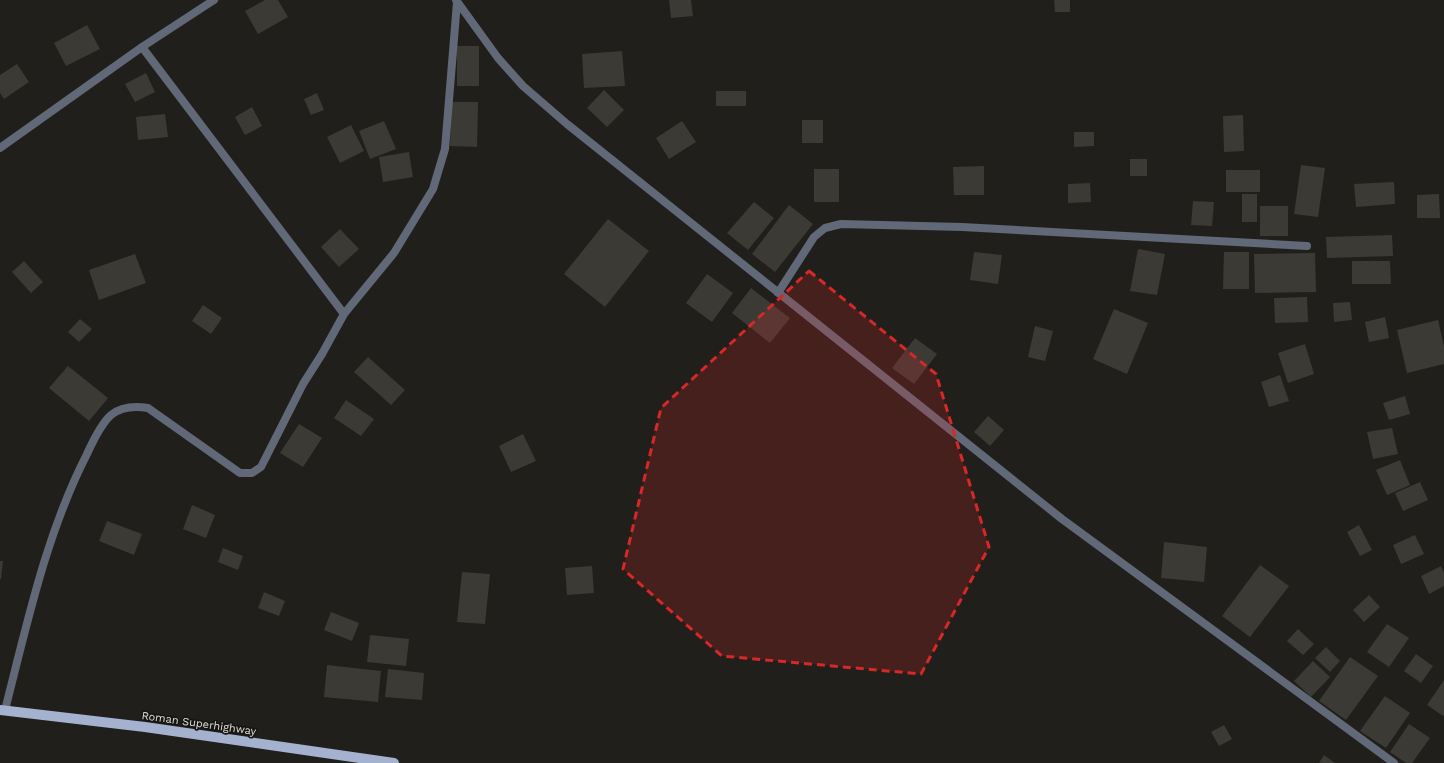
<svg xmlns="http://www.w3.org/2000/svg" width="1444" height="763" font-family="'Work Sans',sans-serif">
<rect width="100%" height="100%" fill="#211f1b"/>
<path fill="#3c3a35" d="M265,0H278L288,17L258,34L245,11Z
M669,0H691L693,16L671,18Z
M1054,0H1070V12H1055Z
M87,25L100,49L66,66L54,43Z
M457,46H479V86H457Z
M622,51L625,86L584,88L582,54Z
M17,64L29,82L4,99L0,93V75Z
M146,73L155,92L135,102L125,84Z
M604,90L624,110L607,127L587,108Z
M716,91H746V106H716Z
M317,93L324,110L311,115L304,99Z
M451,102H478L477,147L450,146Z
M252,107L262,126L245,135L235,117Z
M165,114L168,137L138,140L136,117Z
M1243,115L1244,151L1224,152L1223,116Z
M802,120H823V143H802Z
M384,121L396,149L370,159L359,131Z
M682,121L696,142L669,159L656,138Z
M351,125L364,151L340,163L327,137Z
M1074,132H1094V146L1074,147Z
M409,152L413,177L383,182L379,157Z
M1130,159H1147V176H1130Z
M1301,165L1325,168L1318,217L1294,214Z
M984,166V195H954L953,167Z
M814,169H839V202H814Z
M1226,170H1260V192H1226Z
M1394,182L1395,204L1356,207L1354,184Z
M1090,183L1091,202L1068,203V184Z
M1242,194H1257V222H1242Z
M1439,194L1440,218H1417V195Z
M1193,201L1214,202L1212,226L1191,225Z
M754,202L774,218L748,250L727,233Z
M789,205L813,224L775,272L752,254Z
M1260,206H1288V236H1260Z
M608,219L649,251L605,307L564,274Z
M340,229L359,249L339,267L321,247Z
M1392,235L1393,256L1327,258L1326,237Z
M1138,249L1165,254L1157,295L1130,291Z
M974,252L1002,255L998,284L970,280Z
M1224,252H1249V289H1223Z
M1315,253L1316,292L1255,293L1254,254Z
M135,254L146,283L99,300L89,270Z
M24,261L43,282L31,293L12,272Z
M1352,261H1390L1391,284H1352Z
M707,274L733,293L712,322L686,303Z
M751,288L790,318L770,343L732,313Z
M1307,297L1308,322L1275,323L1274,298Z
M1350,302L1352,320L1334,322L1333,303Z
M203,305L222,318L211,334L192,321Z
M1114,309L1148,323L1127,374L1093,359Z
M1385,317L1389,338L1369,342L1365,322Z
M80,319L92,329L79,342L68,332Z
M1438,320L1444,346V364L1407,373L1397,330Z
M1035,326L1053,331L1045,361L1028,357Z
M915,338L937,354L914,384L892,368Z
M1305,344L1314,374L1288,383L1278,353Z
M368,357L405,390L391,405L354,372Z
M68,366L108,398L89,421L49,388Z
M1280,375L1289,401L1269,407L1261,382Z
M1405,396L1410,414L1389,420L1383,403Z
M346,400L374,419L361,436L334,418Z
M988,416L1004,430L990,446L974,432Z
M299,424L322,438L303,467L280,453Z
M1392,428L1398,454L1373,459L1367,432Z
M523,434L536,461L511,472L499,446Z
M1400,460L1410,485L1387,495L1376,470Z
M1420,482L1428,500L1403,511L1395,493Z
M192,505L215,515L206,538L183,529Z
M107,521L142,534L134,555L99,541Z
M1359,525L1372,550L1360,556L1347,532Z
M1415,535L1424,554L1401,564L1393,545Z
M1164,542L1207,547L1204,582L1161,578Z
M223,548L243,556L238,570L218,562Z
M0,561H3L1,579H0Z
M1260,565L1289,586L1250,637L1222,616Z
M592,566L594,593L567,595L565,568Z
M1441,566L1444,573V586L1429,594L1421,576Z
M462,572L490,574L485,624L457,622Z
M264,592L285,601L279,616L258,608Z
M1369,595L1380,607L1364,622L1353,610Z
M331,612L359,623L352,641L324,630Z
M1387,624L1409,638L1389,667L1367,652Z
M1298,629L1314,644L1303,655L1287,641Z
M370,635L409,639L406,666L367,662Z
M1326,647L1340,661L1330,672L1315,658Z
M1416,654L1433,666L1421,683L1404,671Z
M1350,657L1378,676L1346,720L1319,701Z
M1313,661L1330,677L1311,697L1294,681Z
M327,665L381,671L378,702L324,697Z
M388,669L424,673L422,700L385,697Z
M1444,680V715L1443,716L1427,705Z
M1385,696L1410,713L1386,748L1360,731Z
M1409,724L1430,738L1412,763H1406L1390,752Z
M1224,725L1232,739L1219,746L1211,732Z
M1324,755L1335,763H1319Z"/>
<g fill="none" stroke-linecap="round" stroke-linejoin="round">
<path stroke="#616877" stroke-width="8" d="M456,0L498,58L523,86L567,124L1062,519L1394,763
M142,47L344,314
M0,148L142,47L214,0
M778,293L814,237L825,228L841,224L962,227L1307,246
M5,710C27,624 46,534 87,454C92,443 102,423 111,415C122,406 135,406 148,408L240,473H252L261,467L303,384L322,354L344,314L394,253L433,189L445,149L457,2"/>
<path stroke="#a4b2d0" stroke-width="10" d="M0,710L145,727L394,763"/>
</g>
<path fill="#d62828" fill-opacity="0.2" stroke="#d62828" stroke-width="3" stroke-dasharray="8 5" stroke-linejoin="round" d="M809,271L936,374L989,547L921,674L722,656L623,569L661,408Z"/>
<g text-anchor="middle" stroke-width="3.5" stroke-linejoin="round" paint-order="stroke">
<g font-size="11" fill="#e0dfdc" stroke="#171612">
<text transform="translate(199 723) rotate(8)" y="4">Roman Superhighway</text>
</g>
</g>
</svg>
